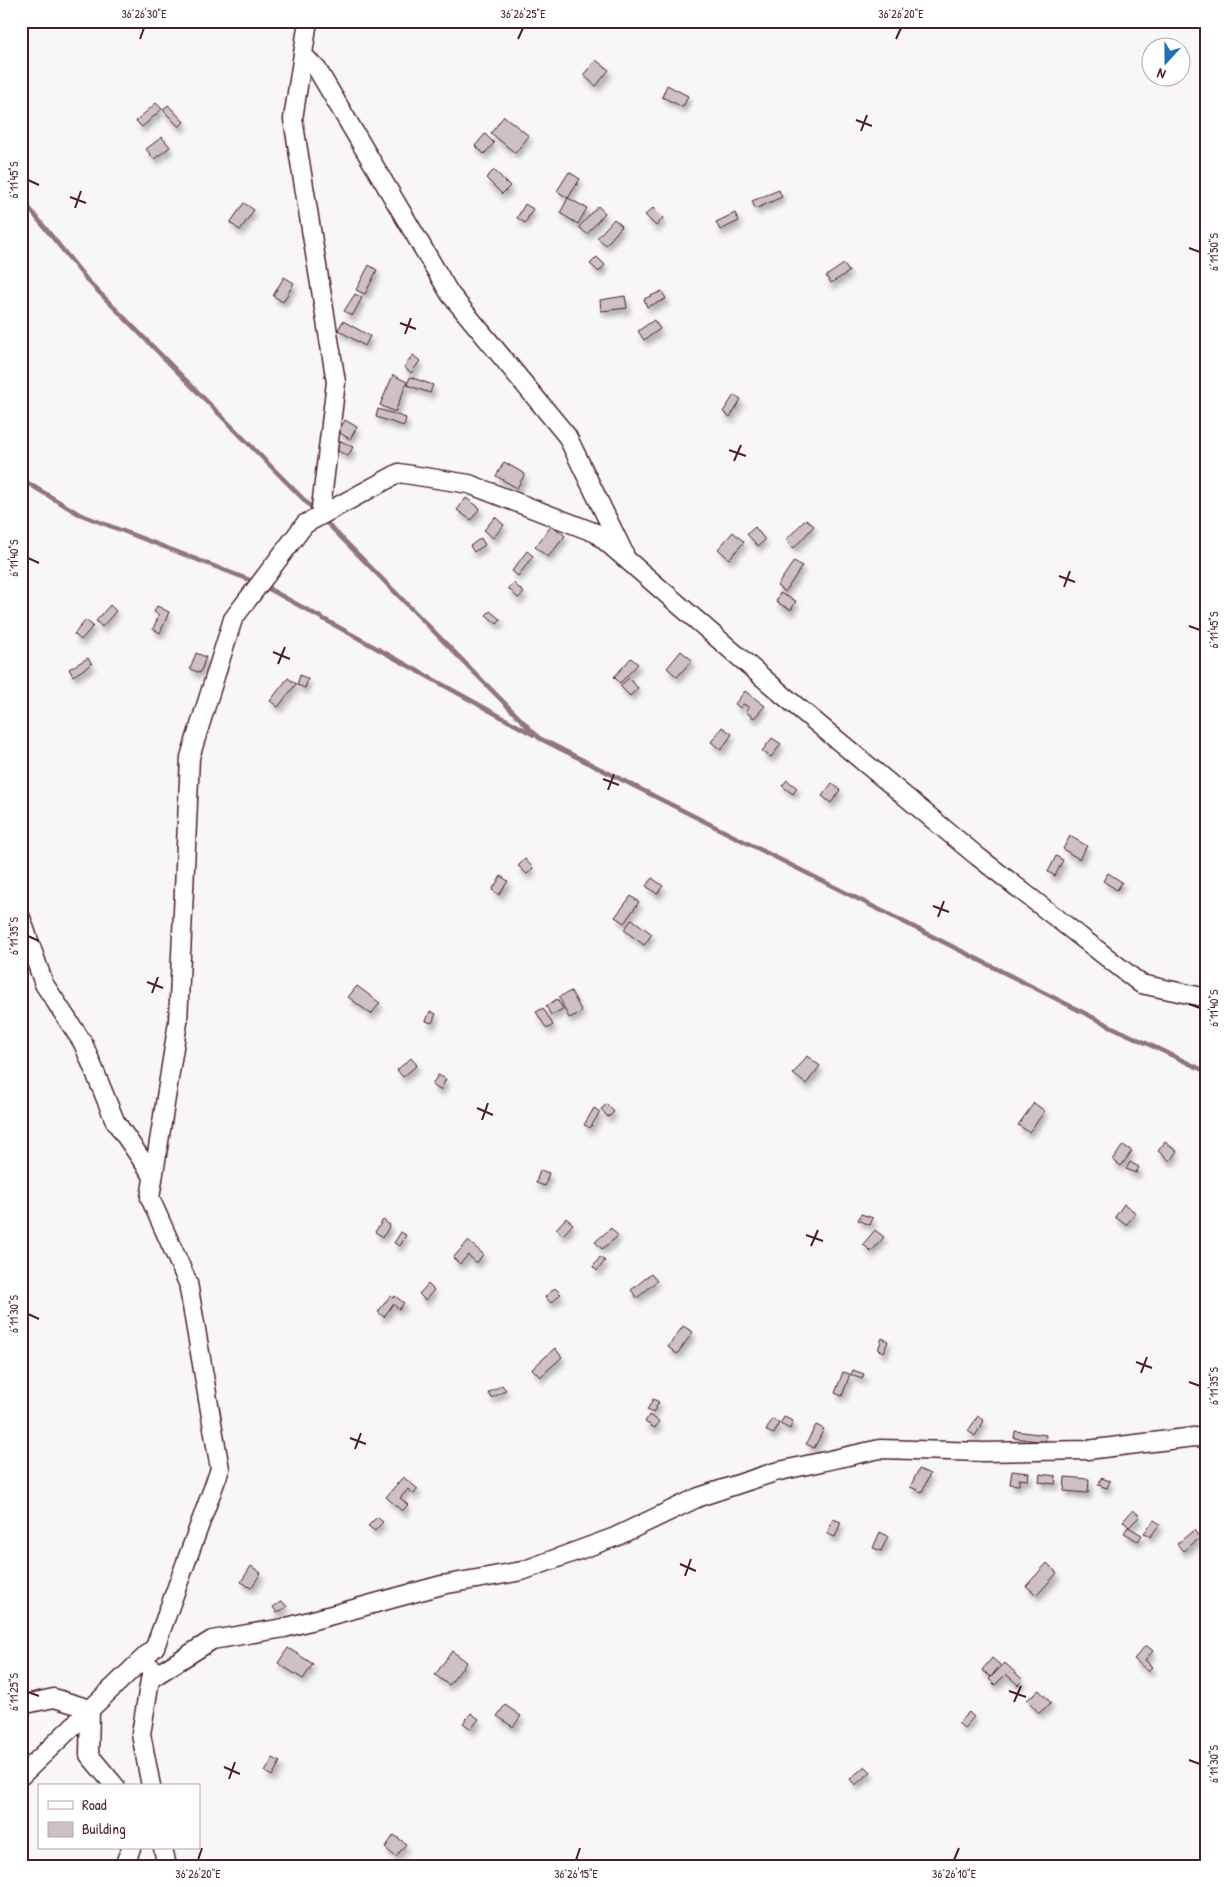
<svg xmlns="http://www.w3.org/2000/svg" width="1228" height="1887" font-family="'Patrick Hand',sans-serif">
<defs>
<filter id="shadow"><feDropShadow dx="3" dy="5.5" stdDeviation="2.5" flood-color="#0004"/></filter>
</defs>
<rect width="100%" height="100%" fill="#f8f6f7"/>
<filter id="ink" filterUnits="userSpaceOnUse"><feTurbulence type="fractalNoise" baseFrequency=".02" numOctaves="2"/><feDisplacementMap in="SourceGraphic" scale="10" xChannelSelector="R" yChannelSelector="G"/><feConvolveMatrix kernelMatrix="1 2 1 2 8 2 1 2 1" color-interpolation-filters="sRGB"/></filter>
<g filter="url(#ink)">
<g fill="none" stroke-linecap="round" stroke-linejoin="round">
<path stroke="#8f747b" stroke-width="4.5" d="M21,198L87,280L316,512
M21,479L79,514L255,582
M323,519L539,738L1112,1027L1207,1072
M262,585L534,735"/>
</g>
<path fill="#cdc1c4" stroke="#4a1f2b" filter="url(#shadow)" d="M596,60L609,70L596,86L583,75Z
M667,85L688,96L683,107L662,97Z
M156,103L162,109L142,127L136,121Z
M168,105L184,122L179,127L163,110Z
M504,116L529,136L515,153L491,133Z
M485,134L494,143L484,154L475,146Z
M162,137L170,147L154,159L146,149Z
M494,170L510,186L502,194L486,178Z
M569,172L580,179L568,198L557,191Z
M779,190L782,197L755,209L752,201Z
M568,198L587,208L578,224L560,213Z
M244,203L254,210L240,230L230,223Z
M525,204L533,209L525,223L517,218Z
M598,206L605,213L587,234L579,227Z
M653,208L663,218L656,226L645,215Z
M735,213L739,221L720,230L716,222Z
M614,219L622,226L606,245L597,238Z
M597,257L605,265L599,272L590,264Z
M844,264L849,272L831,283L826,276Z
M369,265L377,270L365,294L356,290Z
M284,277L294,283L283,302L273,296Z
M662,291L666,299L647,307L644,299Z
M355,294L362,298L352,316L344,311Z
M625,296L627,308L601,311L600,300Z
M654,320L660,329L644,340L638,331Z
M343,321L370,336L365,346L338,330Z
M413,355L420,361L411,373L404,367Z
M393,375L407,382L395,412L380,405Z
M410,377L433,385L430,393L407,385Z
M734,395L741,399L730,417L723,412Z
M378,409L406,418L404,426L376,417Z
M345,420L357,427L350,439L338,432Z
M341,441L353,447L348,456L336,450Z
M504,462L525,474L517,488L496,476Z
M466,498L480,508L471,520L457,510Z
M495,517L504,525L493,538L484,530Z
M806,519L814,526L794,548L786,540Z
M552,525L565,536L548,557L535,547Z
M755,527L765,540L758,546L747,534Z
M733,532L744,542L729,559L718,549Z
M481,538L485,545L474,552L470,546Z
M527,551L533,556L518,576L512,571Z
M794,561L802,566L785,592L777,586Z
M514,583L524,593L518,598L508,588Z
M780,593L796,601L791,610L776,602Z
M110,605L116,611L102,627L96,621Z
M157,606L169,612L160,633L153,629L159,615L154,612Z
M490,611L501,620L497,624L486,615Z
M86,620L93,626L81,640L74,634Z
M681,651L692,660L677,677L667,668Z
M196,653L206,657L200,673L190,669Z
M88,658L92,664L73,676L69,669Z
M631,658L638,664L620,683L614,677Z
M300,675L308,679L305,688L297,685Z
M288,678L296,684L278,707L270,701Z
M629,678L638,688L630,696L620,686Z
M745,691L765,706L754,718L746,712L749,707L743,704L740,708L735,704Z
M722,727L732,734L721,750L711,742Z
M772,738L781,744L771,757L762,751Z
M787,780L797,788L793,794L782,786Z
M832,783L840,790L831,803L822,796Z
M1070,836L1087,846L1079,859L1063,849Z
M1056,856L1063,860L1055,876L1048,872Z
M525,859L533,868L527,874L518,866Z
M1108,873L1122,882L1117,890L1103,881Z
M501,876L508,881L499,895L492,890Z
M652,878L663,886L657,894L646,886Z
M631,896L639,902L624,923L615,917Z
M632,919L652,934L644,945L624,930Z
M357,986L380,1003L371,1014L348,997Z
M571,991L582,1012L569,1018L559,997Z
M557,999L563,1009L551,1015L546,1006Z
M543,1008L553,1025L547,1029L536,1012Z
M430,1011L436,1014L432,1023L426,1021Z
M807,1056L820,1066L806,1084L793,1074Z
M411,1058L417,1065L403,1077L397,1070Z
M438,1075L446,1079L440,1090L432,1085Z
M1034,1103L1045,1111L1029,1132L1018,1125Z
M607,1104L614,1112L608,1117L601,1109Z
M594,1108L600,1112L590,1128L584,1125Z
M1165,1142L1177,1151L1170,1161L1158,1151Z
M1123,1145L1132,1151L1121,1166L1113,1160Z
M1130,1162L1139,1167L1136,1173L1126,1169Z
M540,1170L549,1173L545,1186L536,1183Z
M1124,1204L1136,1213L1126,1225L1115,1217Z
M861,1214L873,1218L870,1225L858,1220Z
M566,1218L573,1224L563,1235L556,1229Z
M383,1220L390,1225L383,1237L375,1232Z
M611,1228L618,1236L602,1249L595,1242Z
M875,1230L884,1237L871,1252L863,1244Z
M401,1232L406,1235L400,1246L394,1243Z
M468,1241L483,1254L477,1263L468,1255L460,1264L453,1258Z
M600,1257L605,1261L597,1271L593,1267Z
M651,1274L657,1281L637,1298L631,1290Z
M428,1284L434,1290L425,1300L419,1294Z
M555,1288L561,1294L551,1303L545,1297Z
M390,1296L393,1298L395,1296L404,1303L399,1309L393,1304L384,1317L378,1312Z
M683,1326L693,1332L677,1354L668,1347Z
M882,1338L888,1341L884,1352L878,1350Z
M555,1348L562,1357L540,1377L532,1369Z
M853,1370L864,1374L862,1379L851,1375Z
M843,1372L850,1374L842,1396L835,1393Z
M502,1385L506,1390L492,1398L488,1393Z
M653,1399L659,1402L653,1413L647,1410Z
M649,1415L659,1421L655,1428L645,1422Z
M978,1416L984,1421L975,1436L968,1431Z
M784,1417L793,1421L790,1429L780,1424Z
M772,1419L779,1423L774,1434L766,1431Z
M816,1425L824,1429L814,1448L806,1444Z
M1015,1431L1046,1435L1045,1442L1014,1438Z
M919,1469L930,1474L922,1492L910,1487Z
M1012,1471L1029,1473L1028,1480L1019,1479V1485L1010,1484Z
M1040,1474L1056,1476L1055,1484L1039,1482Z
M403,1477L418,1489L414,1494L408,1489L400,1498L408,1505L402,1511L386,1497Z
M1065,1477L1089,1479L1088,1493L1064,1491Z
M1101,1478L1110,1481L1107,1488L1098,1485Z
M1133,1510L1140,1516L1129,1527L1123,1521Z
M377,1517L383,1522L375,1531L368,1526Z
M833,1519L841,1522L835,1537L827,1534Z
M1154,1520L1160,1524L1150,1537L1144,1533Z
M1128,1527L1142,1535L1138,1541L1124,1533Z
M1194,1530L1200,1538L1183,1551L1177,1544Z
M880,1532L888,1536L881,1551L873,1548Z
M1047,1563L1057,1573L1037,1595L1026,1586Z
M251,1566L261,1573L251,1588L241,1582Z
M282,1601L287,1607L277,1613L273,1607Z
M1146,1645L1153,1651L1145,1660L1152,1667L1148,1671L1134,1659Z
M288,1648L313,1664L303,1679L278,1663Z
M452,1651L467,1662L449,1685L435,1675Z
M992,1658L1000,1665L991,1677L982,1670Z
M1005,1663L1023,1680L1018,1685L1006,1674L995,1685L989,1679Z
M1039,1690L1051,1703L1039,1713L1027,1700Z
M505,1705L521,1716L513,1727L497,1716Z
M969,1712L974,1717L964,1728L958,1723Z
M471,1713L479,1719L471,1729L463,1723Z
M273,1758L280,1762L272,1776L265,1772Z
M865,1766L871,1772L855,1785L850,1779Z
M394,1835L406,1844L396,1857L385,1848Z"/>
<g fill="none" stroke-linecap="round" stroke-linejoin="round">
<g stroke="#4a1f2b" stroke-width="21">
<path id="minor" d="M308,21L293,119L336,382L320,516
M303,55L317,69L450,294L567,436L624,553
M21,918L44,984L83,1043L115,1121L153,1176
M150,1679L212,1640L284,1628L442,1585L522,1571L615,1537L699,1497L775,1472L880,1449L984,1452L1087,1450L1194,1437L1207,1438
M21,1705L54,1698L90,1709L89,1755L115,1786
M21,1776L155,1647L220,1469L188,1283L150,1198L178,1022L190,757L233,619L305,524L399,473L469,484L596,533L783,695L977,856L1141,984L1207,998
M151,1786L141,1734L152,1668
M163,1848L167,1866
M124,1866L131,1848"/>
</g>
<use href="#minor" stroke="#fff" stroke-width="18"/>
</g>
</g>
<path fill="none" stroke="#4a1f2b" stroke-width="2" d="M140,39L144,28M518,39L523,28M896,39L901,28M856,120L872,126M861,131L867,115M28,180L39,185M70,197L86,203M75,208L81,191M1189,248L1200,252M400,323L416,329M405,334L411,318M729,450L746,456M734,461L741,445M28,558L39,563M1059,576L1075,582M1064,587L1070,571M1189,626L1200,630M273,652L290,659M278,664L285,647M603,779L619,785M608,790L614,774M933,906L949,912M938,917L944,901M28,936L39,941M147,982L163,988M152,993L158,977M1189,1004L1200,1008M477,1108L493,1115M482,1120L488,1103M806,1235L823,1241M811,1246L818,1230M28,1314L39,1319M1136,1362L1152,1368M1141,1373L1147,1357M1189,1382L1200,1386M350,1438L366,1444M355,1449L361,1433M680,1564L696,1571M685,1576L691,1559M1009,1691L1026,1697M28,1692L39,1696M1014,1702L1021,1686M1189,1760L1200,1764M224,1767L240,1774M229,1779L235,1762M198,1860L202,1848M576,1860L580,1848M954,1860L959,1848"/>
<rect width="1228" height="1887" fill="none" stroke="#fff" stroke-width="55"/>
<rect x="38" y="1784" width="162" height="65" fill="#ffffff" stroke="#b7a5aa"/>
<rect x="48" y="1801" width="25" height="8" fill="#ffffff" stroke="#b7a5aa"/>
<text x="82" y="1810" font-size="15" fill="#4a1f2b">Road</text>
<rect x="48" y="1822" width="25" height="15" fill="#cdc1c4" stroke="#b7a5aa"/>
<text x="82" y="1834" font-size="15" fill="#4a1f2b">Building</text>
<g transform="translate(1166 62) rotate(201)"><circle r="24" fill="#ffffff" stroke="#b7a5aa"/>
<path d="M0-4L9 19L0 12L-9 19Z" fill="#1f6fb2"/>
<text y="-8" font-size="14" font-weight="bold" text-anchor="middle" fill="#4a1f2b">N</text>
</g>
<rect x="28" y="28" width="1172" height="1832" fill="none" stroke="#4a1f2b" stroke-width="2"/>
<g font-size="12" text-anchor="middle" fill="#4a1f2b">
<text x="144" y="18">36°26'30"E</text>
<text x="523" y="18">36°26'25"E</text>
<text x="901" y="18">36°26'20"E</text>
<text transform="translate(14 180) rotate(-90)" y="4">6°11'45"S</text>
<text transform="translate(1214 252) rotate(-90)" y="4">6°11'50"S</text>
<text transform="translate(14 558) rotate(-90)" y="4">6°11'40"S</text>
<text transform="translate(1214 630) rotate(-90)" y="4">6°11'45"S</text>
<text transform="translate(14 936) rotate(-90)" y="4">6°11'35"S</text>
<text transform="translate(1214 1008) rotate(-90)" y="4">6°11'40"S</text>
<text transform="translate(14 1314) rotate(-90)" y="4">6°11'30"S</text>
<text transform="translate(1214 1386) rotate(-90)" y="4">6°11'35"S</text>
<text transform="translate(14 1692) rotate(-90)" y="4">6°11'25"S</text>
<text transform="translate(1214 1764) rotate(-90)" y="4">6°11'30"S</text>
<text x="198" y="1878">36°26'20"E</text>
<text x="576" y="1878">36°26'15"E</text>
<text x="954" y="1878">36°26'10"E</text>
</g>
</svg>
